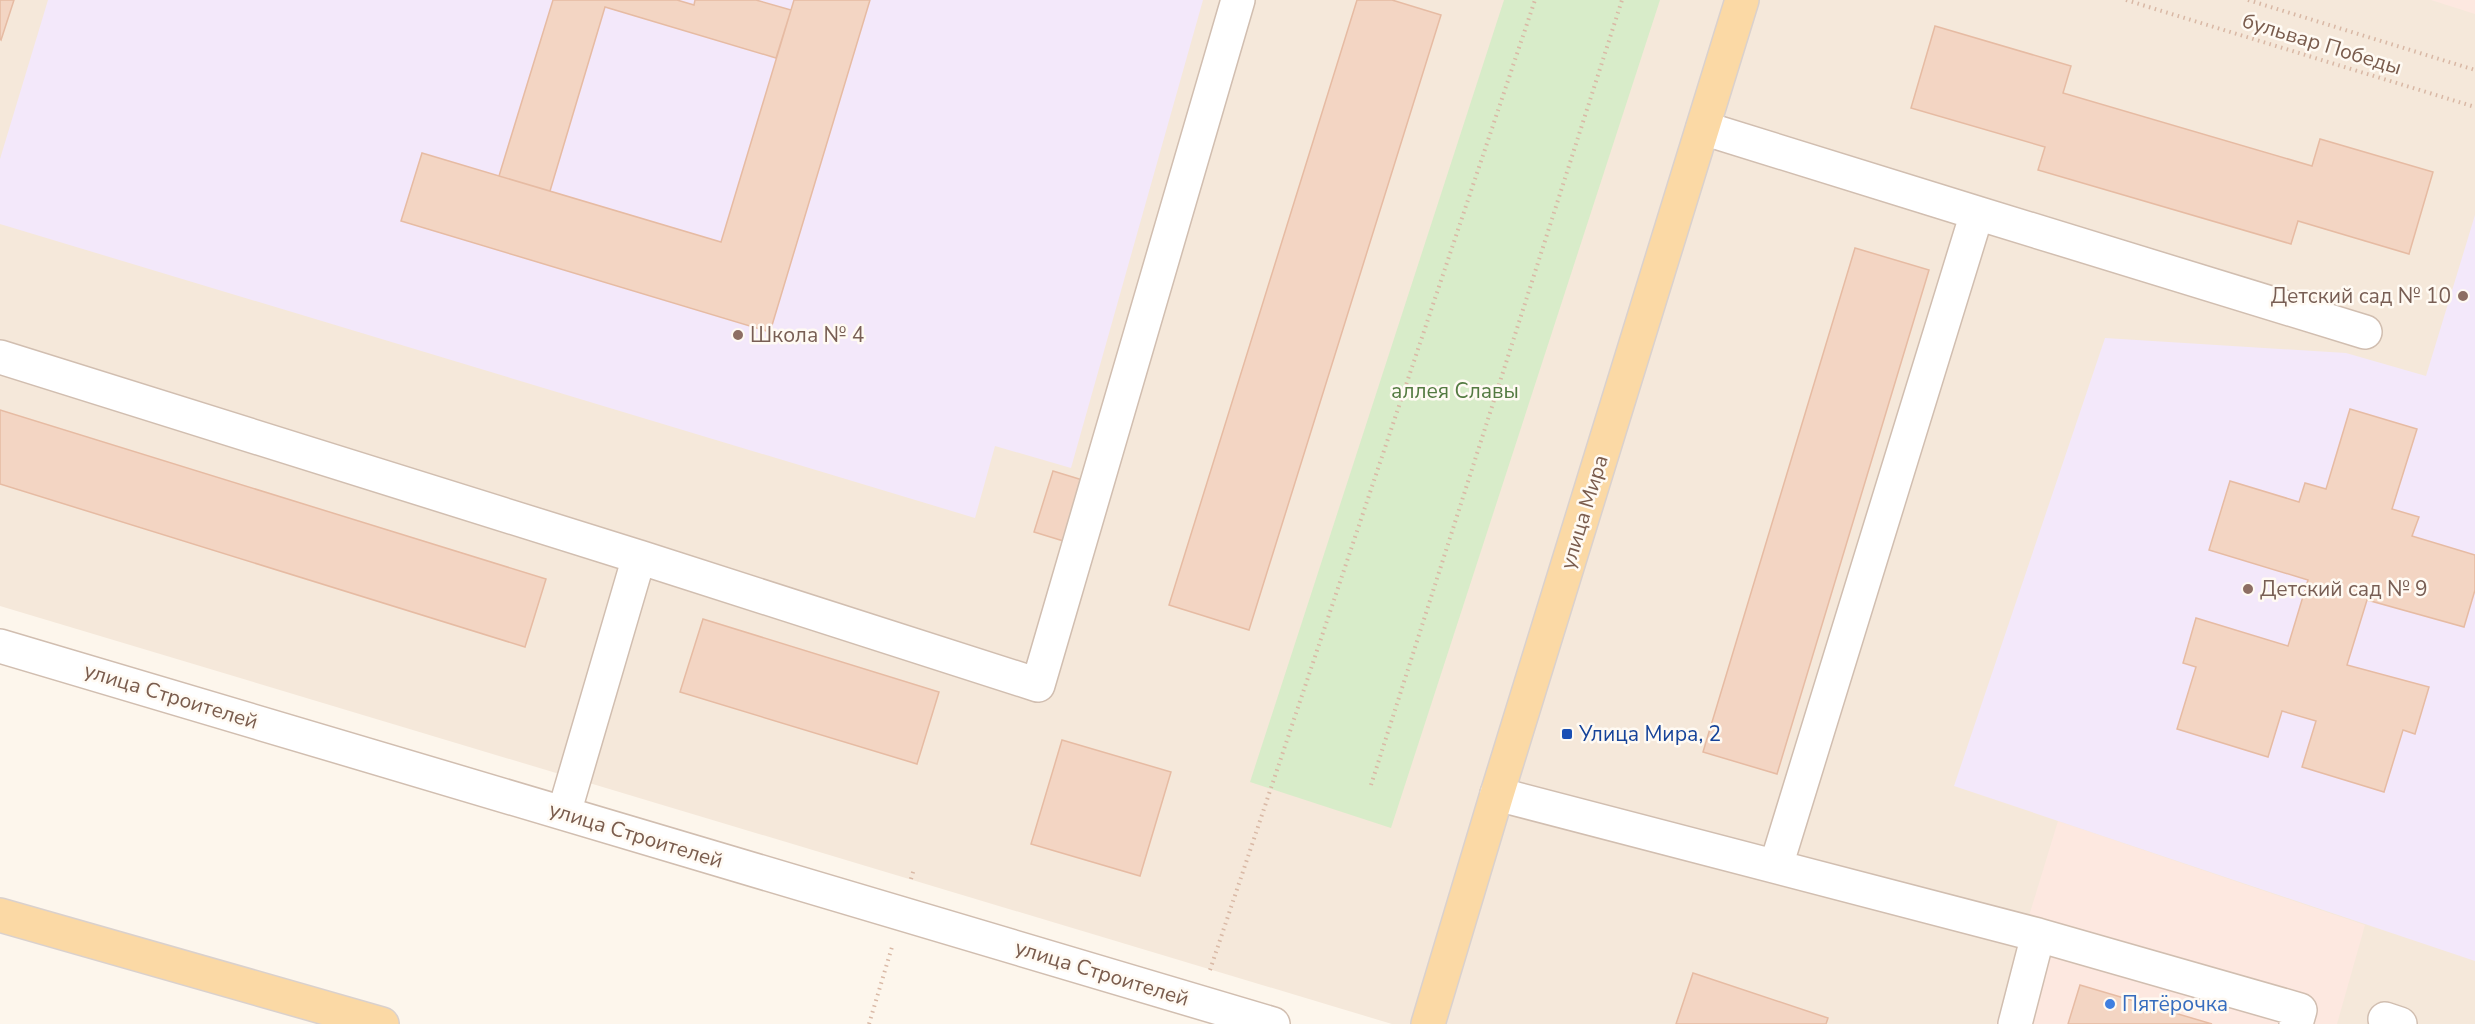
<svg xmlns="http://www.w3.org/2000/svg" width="2475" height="1024" font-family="'Nunito Sans',sans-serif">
<rect width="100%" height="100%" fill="#fdf6ec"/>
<path fill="#f5e8da" d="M0,0H2475V1024H1392L0,606Z"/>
<path fill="#fde8e0" d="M2431,0H2475V14Z
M2058,821L2365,925L2337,1024H1996Z"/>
<path fill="#f3e8fa" d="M48,0H1203L1071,468L995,446L975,518L0,224V159Z
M2475,215V961L1954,786L2105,338L2346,353L2426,376Z"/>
<path fill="#d8ecc9" d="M1504,0H1660L1391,828L1250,782Z"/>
<path fill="#f3d5c3" stroke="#e6bba3" stroke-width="1.5" d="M0,0H14L1,40L0,39Z
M553,0H677L694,5L695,0H756L791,10L776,58L605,7L550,191L499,176Z
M794,0H870L770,332L401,221L422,153L721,242Z
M1357,0H1392L1441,15L1249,630L1169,605Z
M1935,26L2071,66L2063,93L2312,166L2320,139L2433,172L2409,254L2298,221L2291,244L2038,170L2045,147L1911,108Z
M1855,248L1929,270L1777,774L1703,752Z
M2350,409L2417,429L2392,509L2419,517L2412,536L2475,555V590L2464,627L2367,600L2347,665L2429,687L2415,734L2403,730L2384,792L2302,767L2316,721L2282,711L2268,757L2177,729L2196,667L2183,663L2196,618L2288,646L2308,580L2209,550L2230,481L2299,502L2305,483L2326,489Z
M0,410L546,579L525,647L0,484Z
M1053,471L1089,482L1070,543L1034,532Z
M703,619L939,692L917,764L680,692Z
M1062,740L1171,772L1140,876L1031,844Z
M1693,973L1828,1018L1826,1024H1676Z
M2080,985L2212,1024H2068Z"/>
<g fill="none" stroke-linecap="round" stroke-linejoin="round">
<g stroke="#d1beb0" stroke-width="36">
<path id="minor" d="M1703,128L1977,213L1776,866
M1977,213L2365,332
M0,357L639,557L564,813
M639,557L1038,685L1238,0
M0,646L1273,1024
M1497,794L2038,935L2300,1010L2296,1024
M2385,1019L2400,1024
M2015,1024L2038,935"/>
</g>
<g stroke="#dad1cd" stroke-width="36">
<path id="major" d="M0,915L382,1024
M1428,1024L1497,794L1742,0"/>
</g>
<path stroke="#d9b8a5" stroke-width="4" stroke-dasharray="1.5 4.5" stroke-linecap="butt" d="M2126,0L2475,107
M2248,0L2475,70
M1371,785L1622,0
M911,879L914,869
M1210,970L1535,0
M869,1024L892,947"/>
<use href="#minor" stroke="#fff" stroke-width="33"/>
<use href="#major" stroke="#fbd9a5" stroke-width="33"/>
</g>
<g fill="#8d6e63" stroke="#fffaf3" stroke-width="2">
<circle cx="2463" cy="296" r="6"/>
<circle cx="738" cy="335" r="6"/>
<circle cx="2248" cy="589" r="6"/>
</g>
<rect fill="#1a4fb4" stroke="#fffaf3" stroke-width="2" x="1561" y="728" width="12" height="12" rx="3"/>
<circle fill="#3f7fe0" stroke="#fffaf3" stroke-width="2" cx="2110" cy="1004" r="6"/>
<g text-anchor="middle" stroke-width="5" stroke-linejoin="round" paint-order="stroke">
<g font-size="21" fill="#7a5c4d" stroke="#fffaf3">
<text transform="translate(2322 44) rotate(17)" y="7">бульвар Победы</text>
<text transform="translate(1584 512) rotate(-73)" y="7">улица Мира</text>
<text transform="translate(171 696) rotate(17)" y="7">улица Строителей</text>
<text transform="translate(636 835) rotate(17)" y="7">улица Строителей</text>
<text transform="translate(1102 973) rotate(17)" y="7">улица Строителей</text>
</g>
<g font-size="21" fill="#785e54" stroke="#fffaf3" text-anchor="start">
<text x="2451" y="303" text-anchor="end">Детский сад № 10</text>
<text x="750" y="342">Школа № 4</text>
<text x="2260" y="596">Детский сад № 9</text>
</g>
<g font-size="21" fill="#537a41" stroke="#fffaf3">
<text x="1455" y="398">аллея Славы</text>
</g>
<g font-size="21" fill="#164399" stroke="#fffaf3" text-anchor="start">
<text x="1579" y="741">Улица Мира, 2</text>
</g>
<g font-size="21" fill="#366cbe" stroke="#fffaf3" text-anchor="start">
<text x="2122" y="1011">Пятёрочка</text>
</g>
</g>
</svg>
